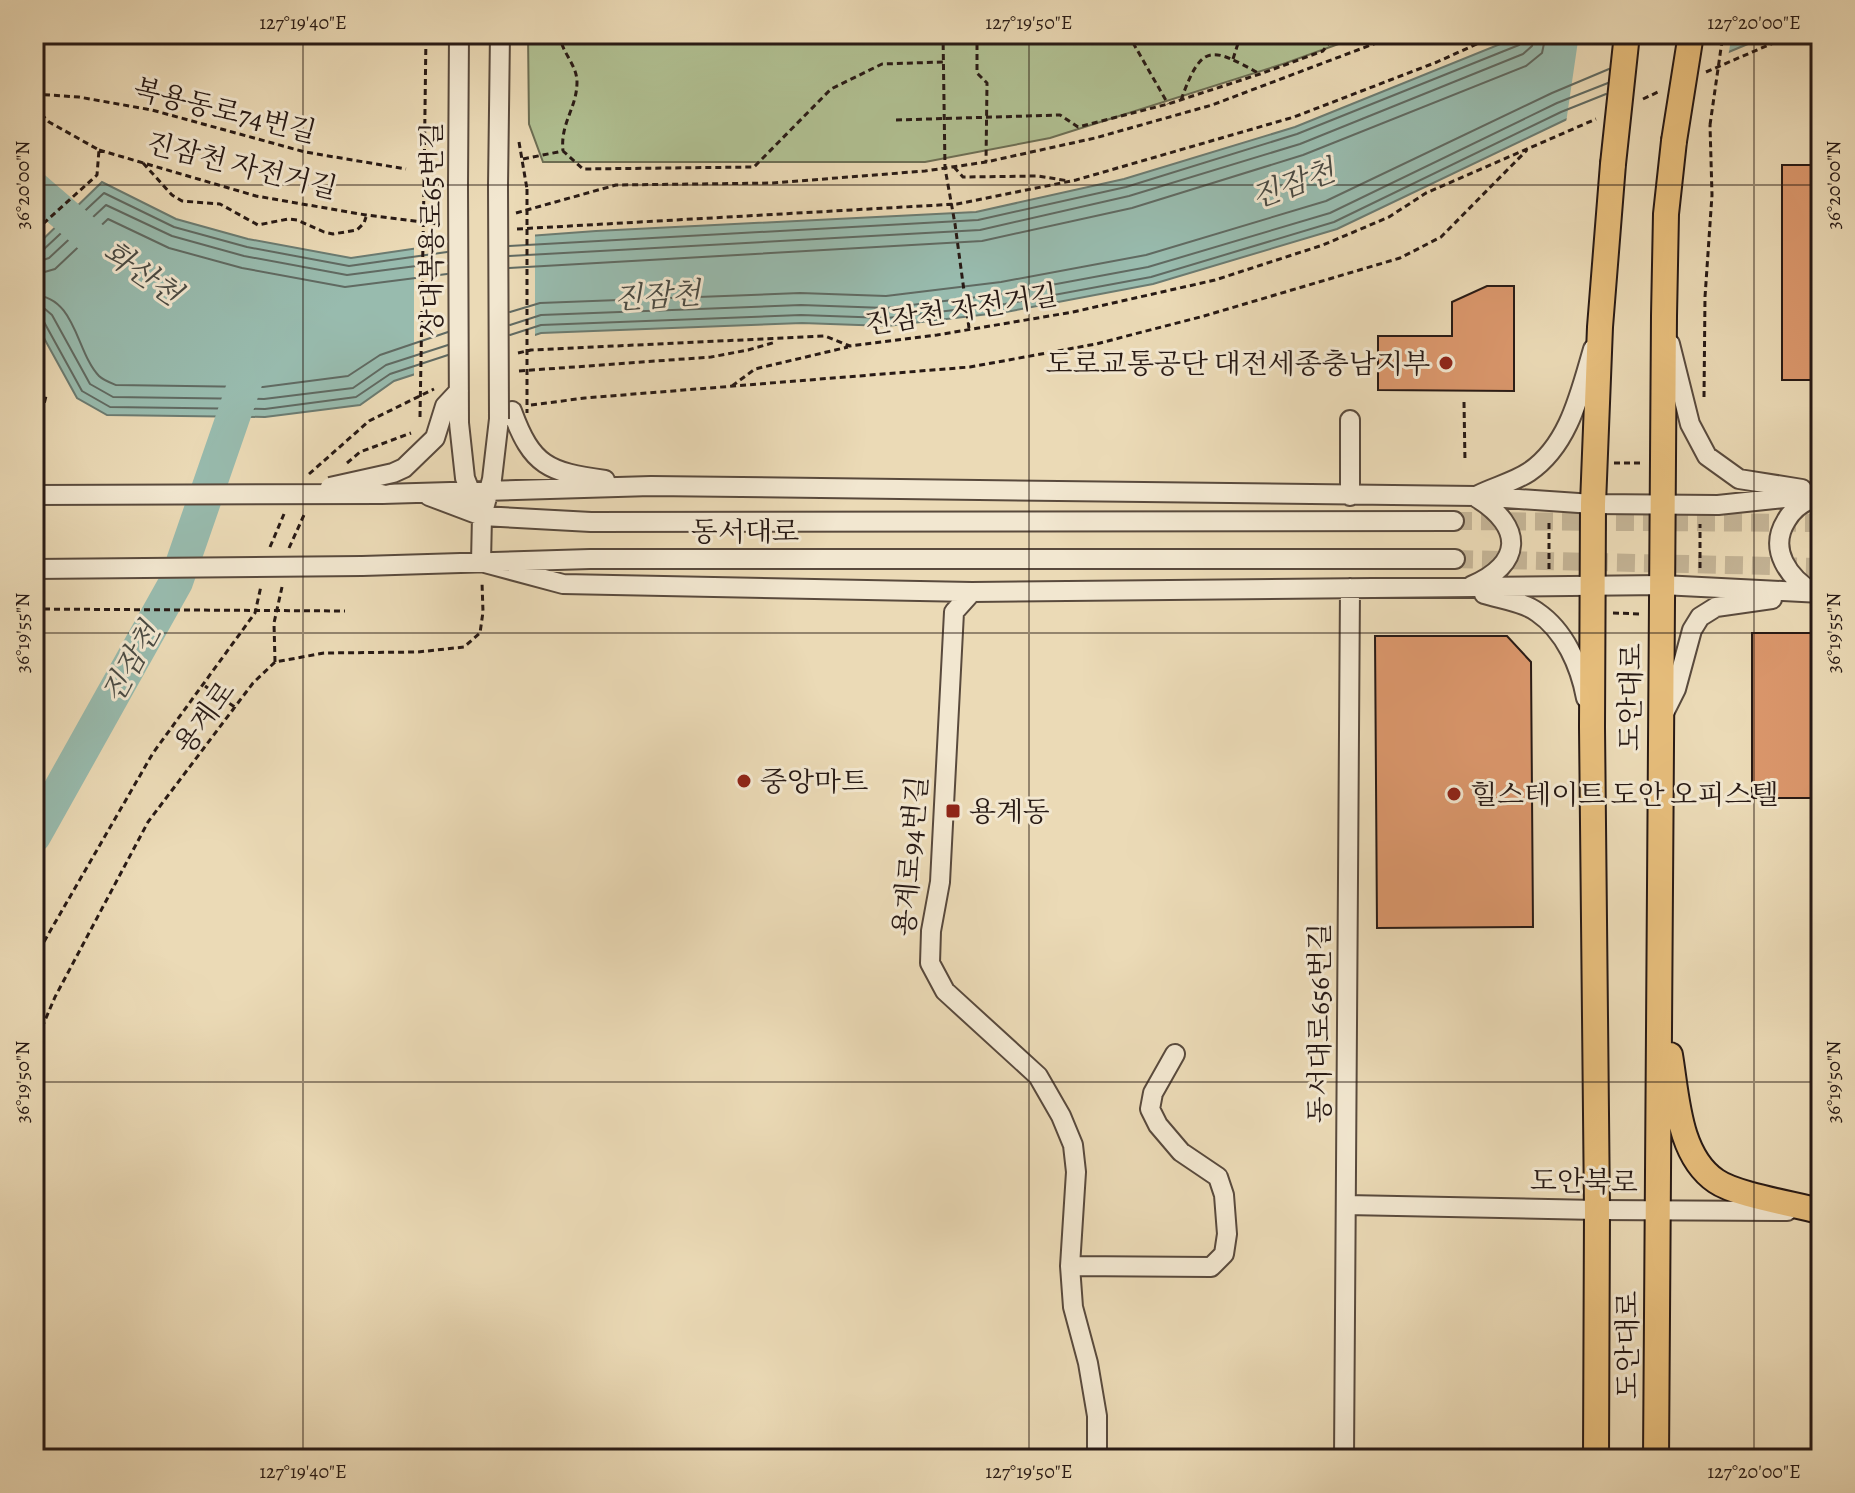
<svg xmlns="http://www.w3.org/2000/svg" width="1855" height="1493" font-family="Alegreya,'Noto Serif KR',serif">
<rect width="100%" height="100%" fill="#ebdab6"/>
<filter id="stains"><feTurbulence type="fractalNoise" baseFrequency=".0025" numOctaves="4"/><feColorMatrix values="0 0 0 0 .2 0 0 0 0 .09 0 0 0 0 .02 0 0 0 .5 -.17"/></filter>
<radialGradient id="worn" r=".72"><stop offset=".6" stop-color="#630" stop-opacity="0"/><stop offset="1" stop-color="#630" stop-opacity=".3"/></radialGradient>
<path fill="#b1c193" stroke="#6c6e54" stroke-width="2" d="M528,34H1366L1286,63L1050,138L925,162H543L529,124Z"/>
<path fill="#98bbae" stroke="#6b7b71" stroke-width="2" d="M1525,34H1772L1565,120L1337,229L1153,284L1006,312L887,326L802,323L541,333L394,381L360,405L265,417L107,415L77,398L34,320V248L102,182L176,219L248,239L351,258L473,240L596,231L976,212L1124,179L1295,127Z"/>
<path fill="#ebdab6" d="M1579,34H1732L1728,57L1566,123Z
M535,232V340L414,379V245L472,236Z"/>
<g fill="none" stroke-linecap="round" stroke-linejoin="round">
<path stroke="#606a62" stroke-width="2" d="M509,246L978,220L1126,187L1297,134L1519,45L1524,40V34
M34,253L43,250L104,193L174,227L247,247L349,266L447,252
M509,256L980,230L1129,196L1300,144L1523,54L1532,46L1534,34
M34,263L49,258L106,205L172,236L244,256L347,275L447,262
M509,268L982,241L1132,208L1303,155L1526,66L1542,53L1546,34
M34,275L55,269L108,219L169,248L242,268L345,287L447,274
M34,295C76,297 76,352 99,376C103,380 111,383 116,385L263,387L348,376L380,355L448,332
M34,307L45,309L52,315L90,384L113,397L264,399L353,388L386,365L448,345
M510,312L540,303L800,293L886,296L1001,282L1146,255L1326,201L1552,93L1609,69
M34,317L44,322L82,391L110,407L265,409L356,397L390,374L448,355
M510,325L541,315L801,305L886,308L1003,294L1148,267L1330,213L1557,103L1608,83
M510,335L541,325L801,315L887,318L1005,304L1151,277L1334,222L1561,112L1606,94"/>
<path stroke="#98bbae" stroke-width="34" d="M34,188L100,245
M34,836L176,582L248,374"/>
</g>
<path fill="#db976c" stroke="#281a15" stroke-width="2" d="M1782,165H1821V380H1782Z
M1487,286H1514V391L1378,390V336H1452V302Z
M1752,633H1821V798H1752Z
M1375,636H1507L1531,662L1533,927L1377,928Z"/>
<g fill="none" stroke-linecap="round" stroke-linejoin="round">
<path stroke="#c4b496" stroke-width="18" stroke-dasharray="18 9" stroke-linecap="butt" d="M1454,521L1821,523
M1455,559L1821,567"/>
<g stroke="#594a3d" stroke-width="22">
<path id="minor" d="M458,186L459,34
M498,186L500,34
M1670,344L1690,424L1707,456L1739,479L1802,489
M512,411C532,466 548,472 605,480
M1350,420V496
M459,423L465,478L475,503
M382,494L651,486L1475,496L1593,504L1718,505L1821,494
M1478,495C1494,487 1514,482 1529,472C1569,445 1580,393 1593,349
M429,496L482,516L591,522L1454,521
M481,562L563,584L972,592L1662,585L1821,593
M481,562L482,516L492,479L499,419
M362,566L590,559H1455
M1471,586C1523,564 1524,527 1477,498
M972,592L954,612L940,882L931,931L930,963L945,991L1038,1076L1061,1116L1073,1145L1076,1172L1070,1266L1073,1307L1088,1363L1097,1416V1459
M1814,593C1789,578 1768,550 1786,521C1792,510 1802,502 1814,498
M1484,594C1500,599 1524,602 1537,612C1565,631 1580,666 1586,698
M1662,717L1676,689L1692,630L1700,617L1716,607L1772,599
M1346,1205L1597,1210L1787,1211
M1070,1266L1211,1267L1224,1254L1227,1234L1224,1195L1218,1177L1181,1152L1158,1125L1150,1109L1153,1093L1175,1054
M1344,1459L1350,588"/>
</g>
<g stroke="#281a15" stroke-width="28">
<path id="major" d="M1670,1055C1677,1096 1678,1155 1716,1181C1736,1195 1794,1204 1819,1211
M1596,1459L1597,1210L1592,727L1593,504L1600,327L1613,164
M1656,1459L1664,316L1666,214L1674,141"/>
</g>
<path stroke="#281a15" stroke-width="3" stroke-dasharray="6 4" stroke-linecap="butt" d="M560,34C560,51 577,64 577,82C577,108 560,123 563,151
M943,34L945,168L955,224L969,328
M977,34V73L987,83L986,162
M1128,34L1168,104
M1786,40L1821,41
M1233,59L1241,34
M1706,72L1794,34
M34,94L79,97L152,110L305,152L406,169
M1643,99L1658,92
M1181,100C1202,42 1211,47 1260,74
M34,107L49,122L99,150L97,175L34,232
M896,120L1060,115L1078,127L1168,104L1260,74L1323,51L1335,34
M519,142L527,189
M99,150L256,196L366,215L438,224
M523,159L563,151L583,169L754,167L831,89L882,64L943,62
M143,163L172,195L182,201L220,204L258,225L288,219L297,220L324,232L333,234L357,230L364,223L366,217
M954,167L963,177L1038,176L1069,181
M424,185L426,34
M516,213L616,185L773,183L925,171L986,162L1095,138L1212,105L1400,34
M517,229L957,204L1076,180L1294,117L1437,62L1499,34
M518,353L531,350L825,336L850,346L937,335L1073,312L1215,280L1323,245L1389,217L1426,193L1596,119
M519,371L711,357L748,350L776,342
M34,381L46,396L34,445
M732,386L755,369L848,347
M1704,397L1705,297L1712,195L1710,125
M1464,402L1465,462
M531,405L585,398L970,367L1096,344L1204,316L1400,258L1441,237L1527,150
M347,463L360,452L411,433
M1614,463H1643
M309,474L369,421L434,389
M270,547L284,514
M289,548L304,515
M1700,568V524
M1549,569V520
M1613,613L1641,614
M275,662L274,623L282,587
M205,686L236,708
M34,959L153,753L255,613L261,586
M34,1046L55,997L148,822L253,683L275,662L324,653L418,652L464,647L480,633L483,612L482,582"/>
<use href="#minor" stroke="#f2e7d0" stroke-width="18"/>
<use href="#major" stroke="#e6bd7b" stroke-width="24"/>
<g stroke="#594a3d" stroke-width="22" stroke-linecap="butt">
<path id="minor-bridge" d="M458,186L459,423
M498,186L499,419
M330,487L393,473L404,468L435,438L445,406L459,391
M34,495L382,494
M34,569L362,566"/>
</g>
<g stroke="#281a15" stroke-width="28" stroke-linecap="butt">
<path id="major-bridge" d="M1674,141L1691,34
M1613,164L1627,34"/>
</g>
<path stroke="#281a15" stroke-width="3" stroke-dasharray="6 4" stroke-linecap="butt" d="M1710,125L1723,34
M527,189V413
M420,417L424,185
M34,609L345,611"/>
<use href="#minor-bridge" stroke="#f2e7d0" stroke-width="18"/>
<use href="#major-bridge" stroke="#e6bd7b" stroke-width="24"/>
</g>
<path fill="none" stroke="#281a15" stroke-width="2" stroke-opacity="0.45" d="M303,34V1459M1029,34V1459M1754,34V1459M34,185H1821M34,633H1821M34,1082H1821"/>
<g fill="#8f2418" stroke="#f2e7d0" stroke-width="3">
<circle cx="1446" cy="363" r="8"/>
<circle cx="744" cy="781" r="8"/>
<circle cx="1454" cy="794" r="8"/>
<rect x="945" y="803" width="16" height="16" rx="4"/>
</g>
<g text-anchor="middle" stroke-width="6" stroke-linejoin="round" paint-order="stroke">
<g font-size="28" fill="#281a15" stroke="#f2e7d0">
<text transform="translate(225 110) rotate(14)" y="10">복용동로74번길</text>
<text transform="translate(242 165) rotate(14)" y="10">진잠천 자전거길</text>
<text transform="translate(431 229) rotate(-90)" y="10">상대복용로65번길</text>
<text transform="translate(961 309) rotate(-9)" y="10">진잠천 자전거길</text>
<text x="745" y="541">동서대로</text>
<text transform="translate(1630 697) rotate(-89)" y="10">도안대로</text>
<text transform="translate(204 717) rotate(-54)" y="10">용계로</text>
<text transform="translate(910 856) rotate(-85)" y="10">용계로94번길</text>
<text transform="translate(1319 1023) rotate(-90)" y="10">동서대로656번길</text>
<text transform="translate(1584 1181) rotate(1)" y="10">도안북로</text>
<text transform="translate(1627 1345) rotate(-90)" y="10">도안대로</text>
</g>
<g font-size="28" fill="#281a15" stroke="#f2e7d0" text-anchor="start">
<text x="1430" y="373" text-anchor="end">도로교통공단 대전세종충남지부</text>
<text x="760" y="791">중앙마트</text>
<text x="1470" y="804">힐스테이트 도안 오피스텔</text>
<text x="969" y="821">용계동</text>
</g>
<g font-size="30" font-style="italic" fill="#4a4a43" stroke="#f2e7d0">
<text transform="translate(1293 184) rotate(-20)" y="10">진잠천</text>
<text transform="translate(142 273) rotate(35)" y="10">화산천</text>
<text transform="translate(657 296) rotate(-4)" y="10">진잠천</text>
<text transform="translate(131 663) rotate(-61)" y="10">진잠천</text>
</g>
</g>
<rect width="1855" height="1493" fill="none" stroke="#ebdab6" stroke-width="88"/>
<rect x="44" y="44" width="1767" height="1405" fill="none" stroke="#281a15" stroke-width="3"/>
<g font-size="20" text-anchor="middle" fill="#281a15">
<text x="303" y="29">127°19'40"E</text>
<text x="1029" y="29">127°19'50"E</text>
<text x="1754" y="29">127°20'00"E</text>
<text transform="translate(22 185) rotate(-90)" y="7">36°20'00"N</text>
<text transform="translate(1833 185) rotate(-90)" y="7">36°20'00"N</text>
<text transform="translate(22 633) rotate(-90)" y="7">36°19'55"N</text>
<text transform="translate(1833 633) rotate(-90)" y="7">36°19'55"N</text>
<text transform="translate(22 1082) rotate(-90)" y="7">36°19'50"N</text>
<text transform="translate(1833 1082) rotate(-90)" y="7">36°19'50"N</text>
<text x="303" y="1478">127°19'40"E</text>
<text x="1029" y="1478">127°19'50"E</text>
<text x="1754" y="1478">127°20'00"E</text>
</g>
<rect width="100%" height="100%" filter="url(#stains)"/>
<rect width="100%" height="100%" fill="url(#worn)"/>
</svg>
